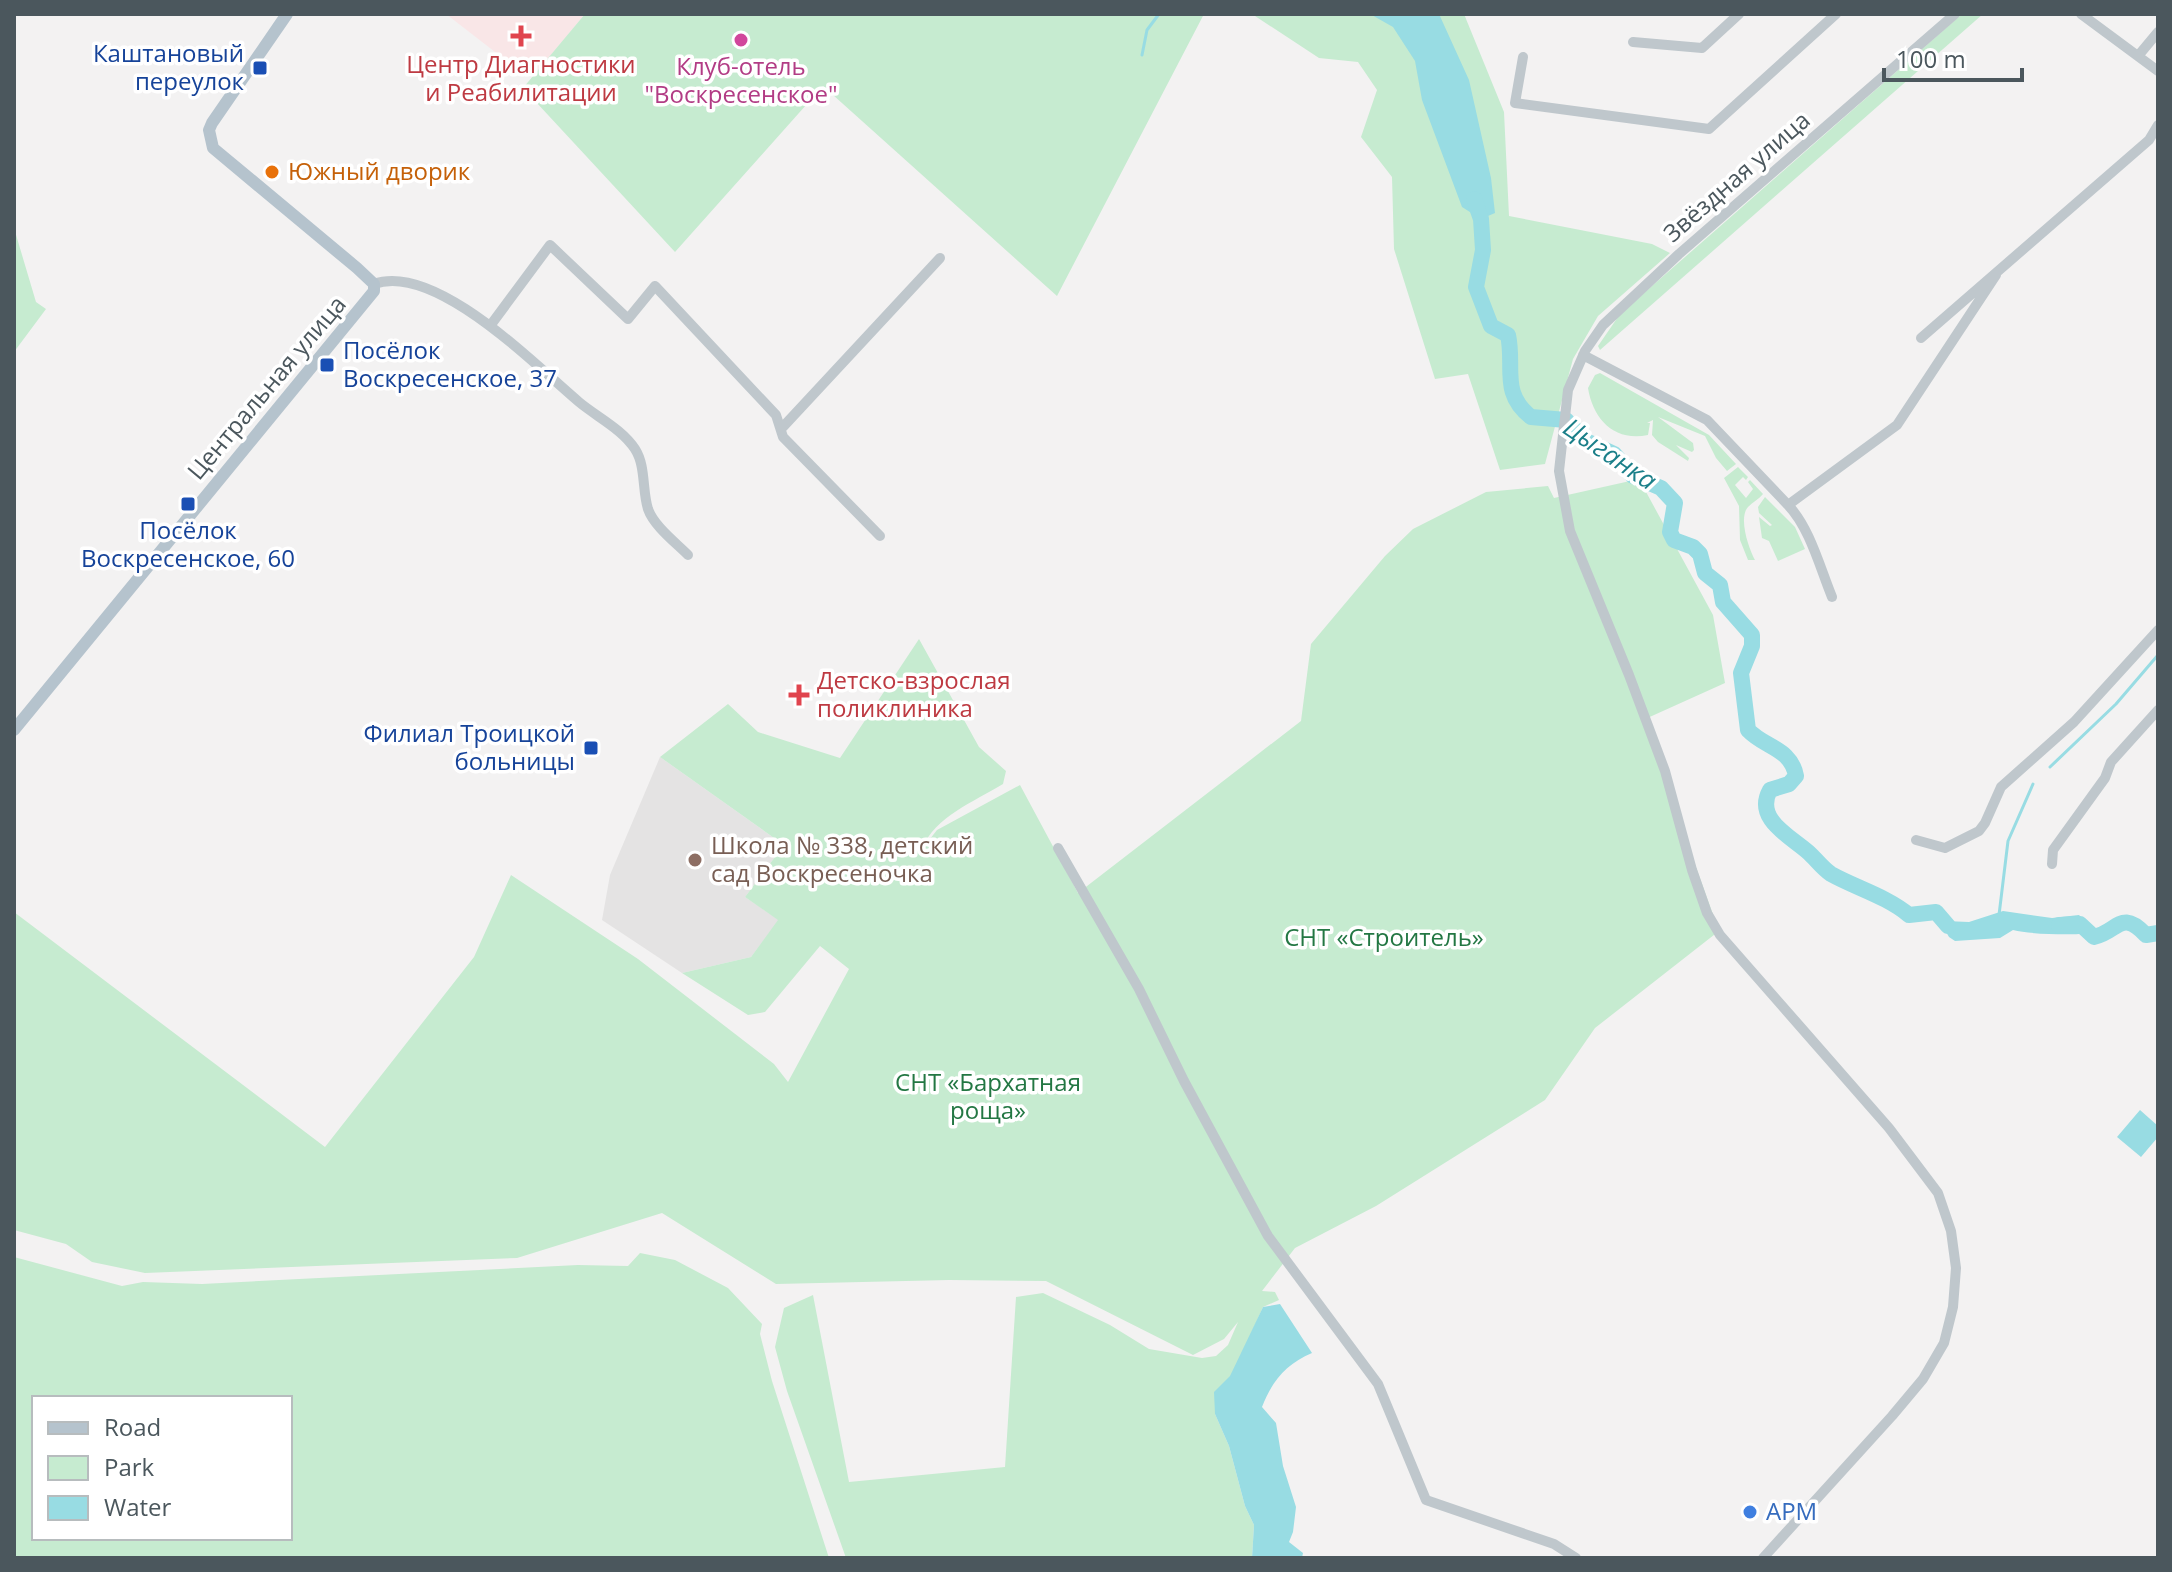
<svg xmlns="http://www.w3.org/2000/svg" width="2172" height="1572" font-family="'Open Sans',sans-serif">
<rect width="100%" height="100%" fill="#f3f2f2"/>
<path fill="#e4e3e3" d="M660,757L784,845L745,897L779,920L751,957L682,973L602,920L610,875Z"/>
<path fill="#f9e6e7" d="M446,14H585L536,73L516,58L508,62Z"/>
<path fill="#c6ebd0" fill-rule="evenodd" d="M585,14H1204L1057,296L823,86L675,252L523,88Z
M1252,14H1464L1504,112L1509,216L1652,244L1670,253L1598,316L1573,359L1545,464L1500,470L1468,374L1435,379L1394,249L1392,177L1361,137L1377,90L1358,62L1319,58Z
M1962,14H1983L1600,350L1598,346L1618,317L1644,293Z
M14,228L36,302L46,309L14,352Z
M1600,373L1709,435L1736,464L1727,471L1716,458L1705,436L1658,417L1693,443L1694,450L1692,452L1676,445L1689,458L1688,461L1658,442L1652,435L1653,420L1647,423H1650L1648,435C1614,442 1593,419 1588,388L1595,375Z
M1738,467L1748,477L1746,480L1743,477L1735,485L1746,498L1753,489L1748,482L1750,480L1763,494C1759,499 1753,502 1748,507C1738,518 1749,549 1755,560H1748L1740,540L1739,506L1724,478Z
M1639,479L1713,615L1725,683L1643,720L1719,931L1595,1028L1545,1100L1376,1206L1295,1248L1262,1291L1275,1292L1279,1300L1263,1307L1215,1414L1229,1446L1245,1506L1254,1525L1252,1558H846L787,1391L775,1347L784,1308L813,1295L849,1482L1005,1467L1016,1297L1043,1293L1110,1325L1149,1349L1202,1358L1216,1356L1228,1345L1238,1322L1224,1339L1193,1355L1046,1281L949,1280L776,1284L662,1213L517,1258L145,1273L92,1262L66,1244L14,1230V912L325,1147L474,957L511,875L638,959L774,1064L788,1082L849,969L820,946L765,1012L748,1015L682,973L751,957L778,920L745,897L784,845L660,757L728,704L758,732L840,758L919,639L979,747L1006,771L1003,784C974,802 935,816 922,849L937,830L1020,785L1078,893L1301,721L1311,644L1385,556L1413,529L1486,492L1548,486L1554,498Z
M1765,497L1795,527L1805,549L1778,561L1769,541L1762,538L1759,517L1770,526L1772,525L1759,513L1758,507Z
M640,1253L675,1260L728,1288L762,1324L760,1334L772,1381L829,1558H14V1257L122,1286L143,1282L202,1284L578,1265L628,1266ZM34,1398H290V1538H34Z"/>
<path fill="#98dce3" d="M1370,14H1439L1469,80L1491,178L1495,213L1481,219L1462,207L1422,100L1415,61L1393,27Z
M2003,911L2052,918L2079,915L2081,917L2079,934C2063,935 2029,934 2013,930L2000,938L1955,941L1949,937L1936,915V912H1940L1945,921L1969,922Z
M2140,1110L2158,1126V1137L2141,1157L2117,1137Z
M1280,1304L1312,1353C1286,1364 1272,1381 1262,1407L1276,1423L1283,1466L1296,1507L1293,1532L1289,1542L1303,1553L1302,1558H1252L1254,1525L1245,1506L1229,1446L1215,1414L1214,1392L1230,1376L1263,1307Z"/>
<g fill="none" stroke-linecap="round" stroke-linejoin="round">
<path stroke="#98dce3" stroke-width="3" d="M1142,55L1147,30L1159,14
M2050,767L2116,704L2158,655
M1999,915L2008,841L2033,784"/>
<path stroke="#98dce3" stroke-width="16" d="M1474,199L1481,219L1483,250L1476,287L1491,326L1508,335C1515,367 1500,393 1531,417L1566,420L1586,441L1614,454L1633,476L1661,488L1675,503L1670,532L1674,540L1693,547L1700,554L1705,573L1720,585L1723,602L1752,635V646L1741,673L1748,730C1765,748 1791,748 1796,776L1789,784L1770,790C1754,819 1790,836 1808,852C1816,859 1822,868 1831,874C1856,888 1886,896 1909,915L1936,912L1948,926
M2059,925L2080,924L2094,937C2118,932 2121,908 2146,935L2158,933"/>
<path stroke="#bfc7cc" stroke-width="10" d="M2081,14L2158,71
M1633,42L1702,48L1739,14
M2138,56L2158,32
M1523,57L1515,103L1709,129L1836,14
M374,284C435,262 535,365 579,402C597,417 622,429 635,449C646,466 642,490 648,509C654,526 675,542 688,555
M490,326L550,245L628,319L655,286L776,415L783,437L880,536
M1921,338L2149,140L2158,125
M1583,355L1707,420L1788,505L1897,425L1996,275
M781,429L940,258
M1788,505C1810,528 1820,568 1832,597
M1916,840L1945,848L1979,831L1985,823L2001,787L2074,722L2158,630
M1058,848L1139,989L1184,1081L1268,1236L1378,1384L1426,1500L1554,1544L1576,1558
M2052,864L2053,850L2105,778L2111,762L2158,710
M1763,1558L1892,1416L1923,1379L1944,1343L1953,1307L1956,1268L1951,1231L1938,1193L1889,1128L1720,935L1707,913L1692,870L1665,771L1629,675L1570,531L1559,471L1568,390L1585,351L1603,325L1679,254L1955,14"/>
<path stroke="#b5c3cd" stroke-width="12" d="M14,730L374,291V284L357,268L213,148L209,130L212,123L287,14"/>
</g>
<g fill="#e0444e" stroke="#fff" stroke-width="3">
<path d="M517 24h8v8h8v8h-8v8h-8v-8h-8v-8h8z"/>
<path d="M795 683h8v8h8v8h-8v8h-8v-8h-8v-8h8z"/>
</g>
<circle fill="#d1479c" stroke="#fff" stroke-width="3" cx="741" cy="40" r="8"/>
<g fill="#1a4fb4" stroke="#fff" stroke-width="3">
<rect x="252" y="60" width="16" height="16" rx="4"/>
<rect x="319" y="357" width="16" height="16" rx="4"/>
<rect x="180" y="496" width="16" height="16" rx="4"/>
<rect x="583" y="740" width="16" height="16" rx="4"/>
</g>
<circle fill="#e8710a" stroke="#fff" stroke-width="3" cx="272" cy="172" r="8"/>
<circle fill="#8d6e63" stroke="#fff" stroke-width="3" cx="695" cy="860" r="8"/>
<circle fill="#3f7fe0" stroke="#fff" stroke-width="3" cx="1750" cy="1512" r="8"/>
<g text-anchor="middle" stroke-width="7" stroke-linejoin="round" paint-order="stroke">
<g font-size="24" fill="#164399" stroke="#fff" text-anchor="end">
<text x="244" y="62">Каштановый<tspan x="244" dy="28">переулок</tspan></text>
<text x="343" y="359" text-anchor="start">Посёлок<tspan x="343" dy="28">Воскресенское, 37</tspan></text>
<text x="188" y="539" text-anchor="middle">Посёлок<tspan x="188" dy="28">Воскресенское, 60</tspan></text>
<text x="575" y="742">Филиал Троицкой<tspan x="575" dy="28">больницы</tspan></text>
</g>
<g font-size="24" fill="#be3a42" stroke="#fff">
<text x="521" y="73">Центр Диагностики<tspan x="521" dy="28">и Реабилитации</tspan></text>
<text x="817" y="689" text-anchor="start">Детско-взрослая<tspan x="817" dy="28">поликлиника</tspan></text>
</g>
<g font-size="24" fill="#b23c85" stroke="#fff">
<text x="741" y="75">Клуб-отель<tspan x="741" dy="28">"Воскресенское"</tspan></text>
</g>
<g font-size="24" fill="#c56008" stroke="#fff" text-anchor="start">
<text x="288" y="180">Южный дворик</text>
</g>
<g font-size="24" fill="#4b575d" stroke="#fff">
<text transform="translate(1737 177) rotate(-41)" y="8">Звёздная улица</text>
<text transform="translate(267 388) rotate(-50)" y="8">Центральная улица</text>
</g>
<g font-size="24" fill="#785e54" stroke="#fff" text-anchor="start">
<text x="711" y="854">Школа № 338, детский<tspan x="711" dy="28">сад Воскресеночка</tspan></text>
</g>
<g font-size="24" fill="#237743" stroke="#fff">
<text x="1384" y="946">СНТ «Строитель»</text>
<text x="988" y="1091">СНТ «Бархатная<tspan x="988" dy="28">роща»</tspan></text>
</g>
<g font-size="24" fill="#366cbe" stroke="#fff" text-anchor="start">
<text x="1766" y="1520">АРМ</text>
</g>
<g font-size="26" font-style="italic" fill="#1b7f89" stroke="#fff">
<text transform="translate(1610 454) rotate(34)" y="9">Цыганка</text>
</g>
</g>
<rect width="2172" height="1572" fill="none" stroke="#4b575d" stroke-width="32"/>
<rect x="32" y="1396" width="260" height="144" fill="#ffffff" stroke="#b7bcbe" stroke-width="2"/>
<rect x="48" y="1422" width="40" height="12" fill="#b5c3cd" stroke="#b7bcbe" stroke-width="2"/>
<text x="104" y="1436" font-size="24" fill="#4b575d">Road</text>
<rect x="48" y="1456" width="40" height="24" fill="#c6ebd0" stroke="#b7bcbe" stroke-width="2"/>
<text x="104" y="1476" font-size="24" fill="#4b575d">Park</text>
<rect x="48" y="1496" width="40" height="24" fill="#98dce3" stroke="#b7bcbe" stroke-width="2"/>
<text x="104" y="1516" font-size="24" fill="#4b575d">Water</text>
<path d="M1884 68v12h138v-12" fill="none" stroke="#4b575d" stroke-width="4"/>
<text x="1896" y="68" font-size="24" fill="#4b575d" stroke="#ffffff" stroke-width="6" paint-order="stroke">100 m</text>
</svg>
